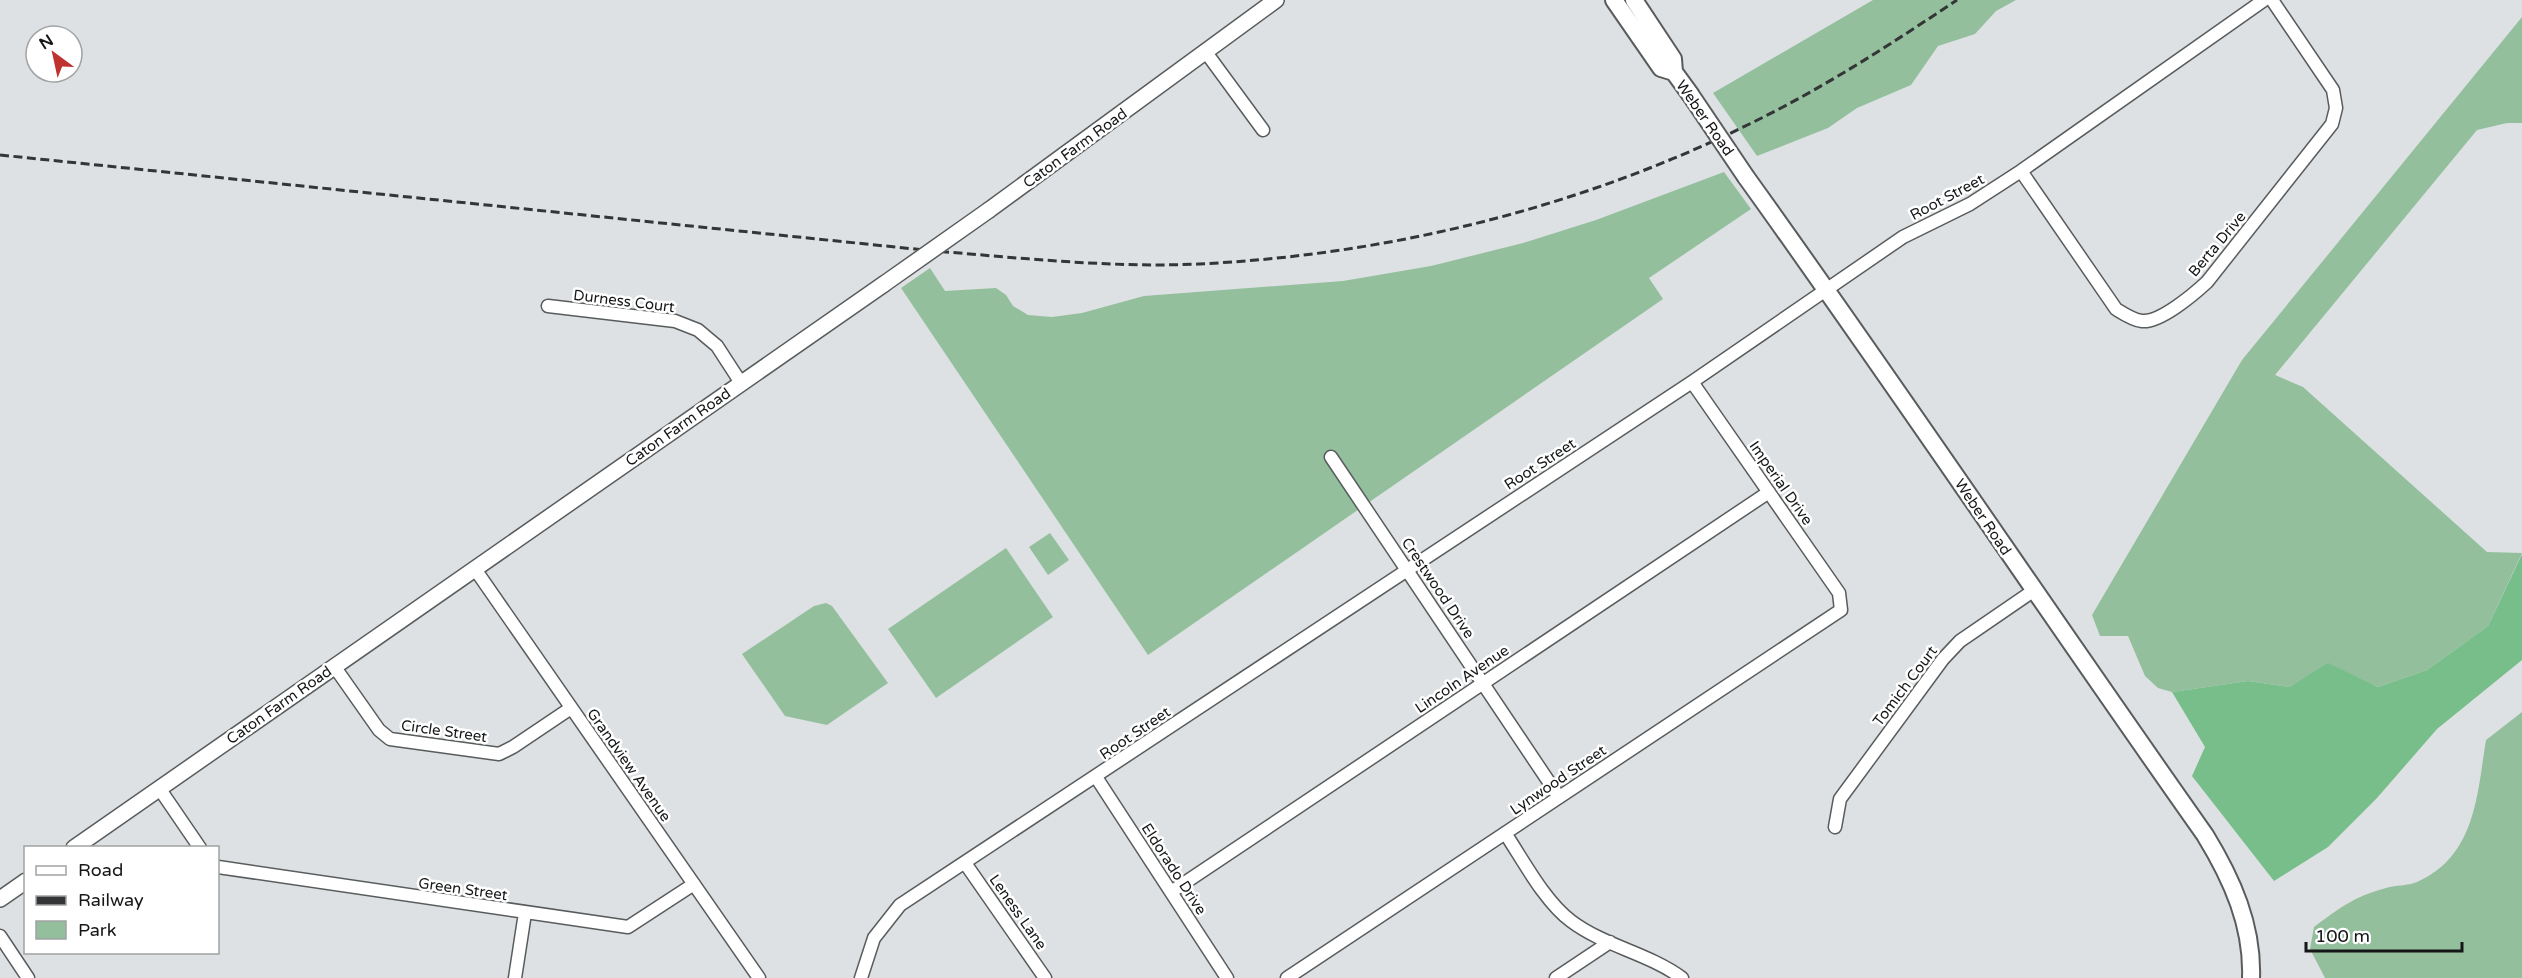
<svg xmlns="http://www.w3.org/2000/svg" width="2522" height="978" font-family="'Varela Round',sans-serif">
<rect width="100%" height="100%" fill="#dde1e3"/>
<path fill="#93bf9d" d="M1873,0H2016L1996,11L1975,34L1938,46L1911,85L1857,108L1828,128L1757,156L1713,93Z
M2522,17V123H2507L2477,130L2275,375L2303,387L2487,552L2522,553L2488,626L2427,670L2378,687L2328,664L2289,687L2248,681L2172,692L2158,688L2145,676L2128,636H2100L2092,615L2242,360Z
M1724,172L1751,209L1649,278L1663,299L1148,655L901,288L930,268L945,291L996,288L1006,295L1013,306L1028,315L1052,317L1082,313L1144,296L1343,281L1431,266L1523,243L1596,220Z
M1050,533L1069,560L1048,575L1029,547Z
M1006,548L1053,617L936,698L888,629Z
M826,603L832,606L888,683L827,725L785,716L742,654L814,606Z
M2522,712V978H2325L2310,949L2314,927C2341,907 2353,897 2386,888C2396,885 2408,886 2417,882C2476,856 2477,794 2486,740Z"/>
<path fill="#78be8a" d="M2522,554V660L2437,729L2377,798L2328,847L2274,881L2192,776L2205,747L2172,692L2248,681L2289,687L2328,663L2378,687L2427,670L2488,626Z"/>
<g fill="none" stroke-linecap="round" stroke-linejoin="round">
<g stroke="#595c5d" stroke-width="15">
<path id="minor" d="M1205,51L1263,130
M2021,171L2116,309C2124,314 2133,320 2142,321C2160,323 2194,294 2207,282L2332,124L2336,108L2333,90L2272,0
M548,306L675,321L698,330L717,346L741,383
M1331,457L1559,797
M475,569L759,978
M334,666L379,730L390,739L499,754L513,747L571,708
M1096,777L1227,978
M159,788L200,848
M1835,827L1840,799L1943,659L1960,641L2033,591
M1505,833C1523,860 1545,902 1571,921C1604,946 1648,953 1682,978
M965,863L1045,978
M218,867L628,927L694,884
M1171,892L1769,492
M0,936L28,978
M515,978L525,913
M861,978L874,938L900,905L1692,382L1903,237L1970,204L2021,171L2264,0
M1287,978L1841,610L1839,593L1692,382
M1556,978L1610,942"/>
</g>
<g stroke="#595c5d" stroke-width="18">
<path id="tertiary" d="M989,210L1276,0
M74,848L884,284
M0,899L26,881"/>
</g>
<g stroke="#595c5d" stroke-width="20">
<path id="secondary" d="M1614,0L1661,68L1674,72L1690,94
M1634,0L1673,59L1674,72
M1746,177C1902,394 2051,617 2205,835C2232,879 2253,926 2251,978"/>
</g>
<use href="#minor" stroke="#fff" stroke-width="12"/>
<use href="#tertiary" stroke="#fff" stroke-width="15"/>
<use href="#secondary" stroke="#fff" stroke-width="16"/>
<path stroke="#333536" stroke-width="3" stroke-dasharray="9 4.5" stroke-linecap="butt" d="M0,155L934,251C1022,258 1111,268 1199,264C1402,254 1602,202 1781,108C1842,76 1900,38 1957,0"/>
<g stroke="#595c5d" stroke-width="18" stroke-linecap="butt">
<path id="tertiary-bridge" d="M884,284L989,210"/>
</g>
<g stroke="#595c5d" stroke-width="20" stroke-linecap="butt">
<path id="secondary-bridge" d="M1690,94L1746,177"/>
</g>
<use href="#tertiary-bridge" stroke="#fff" stroke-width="15"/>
<use href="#secondary-bridge" stroke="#fff" stroke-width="16"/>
</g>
<g text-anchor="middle" stroke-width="5" stroke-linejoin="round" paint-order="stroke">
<g font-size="15" fill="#151617" stroke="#fff">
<text transform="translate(1705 118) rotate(55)" y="5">Weber Road</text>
<text transform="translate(1075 148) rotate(-36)" y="5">Caton Farm Road</text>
<text transform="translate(1947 197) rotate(-28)" y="5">Root Street</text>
<text transform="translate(2217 244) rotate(-50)" y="5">Berta Drive</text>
<text transform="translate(624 301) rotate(7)" y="5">Durness Court</text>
<text transform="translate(678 427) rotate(-35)" y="5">Caton Farm Road</text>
<text transform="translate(1540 464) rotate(-33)" y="5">Root Street</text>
<text transform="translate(1781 483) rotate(55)" y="5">Imperial Drive</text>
<text transform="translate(1983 517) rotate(56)" y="5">Weber Road</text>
<text transform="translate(1438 588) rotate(56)" y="5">Crestwood Drive</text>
<text transform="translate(1462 679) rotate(-34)" y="5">Lincoln Avenue</text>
<text transform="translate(1905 686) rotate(-53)" y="5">Tomich Court</text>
<text transform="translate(279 705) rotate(-35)" y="5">Caton Farm Road</text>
<text transform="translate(444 731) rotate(8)" y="5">Circle Street</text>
<text transform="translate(1135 733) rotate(-34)" y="5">Root Street</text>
<text transform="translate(629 765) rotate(55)" y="5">Grandview Avenue</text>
<text transform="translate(1558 780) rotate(-34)" y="5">Lynwood Street</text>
<text transform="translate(1174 869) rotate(57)" y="5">Eldorado Drive</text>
<text transform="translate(463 889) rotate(8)" y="5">Green Street</text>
<text transform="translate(1018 912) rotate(55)" y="5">Leness Lane</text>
</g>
</g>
<rect x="24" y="846" width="195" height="108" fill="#ffffff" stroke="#a1a2a2" stroke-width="1.5"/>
<rect x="36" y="866" width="30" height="9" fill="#ffffff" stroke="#a1a2a2" stroke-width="1.5"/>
<text x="78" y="876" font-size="18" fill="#151617">Road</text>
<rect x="36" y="896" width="30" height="9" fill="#333536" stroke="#a1a2a2" stroke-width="1.5"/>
<text x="78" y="906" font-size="18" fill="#151617">Railway</text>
<rect x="36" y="921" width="30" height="18" fill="#93bf9d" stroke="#a1a2a2" stroke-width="1.5"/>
<text x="78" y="936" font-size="18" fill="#151617">Park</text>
<g transform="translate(54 54) rotate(327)"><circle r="28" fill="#ffffff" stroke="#a1a2a2" stroke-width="1.5"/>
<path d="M0-4.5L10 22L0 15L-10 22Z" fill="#c0322f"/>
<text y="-9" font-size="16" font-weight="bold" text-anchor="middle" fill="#151617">N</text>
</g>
<path d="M2306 942v9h156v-9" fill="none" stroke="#151617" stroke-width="3"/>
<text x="2315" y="942" font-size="18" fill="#151617" stroke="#ffffff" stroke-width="4.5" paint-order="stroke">100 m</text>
</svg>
